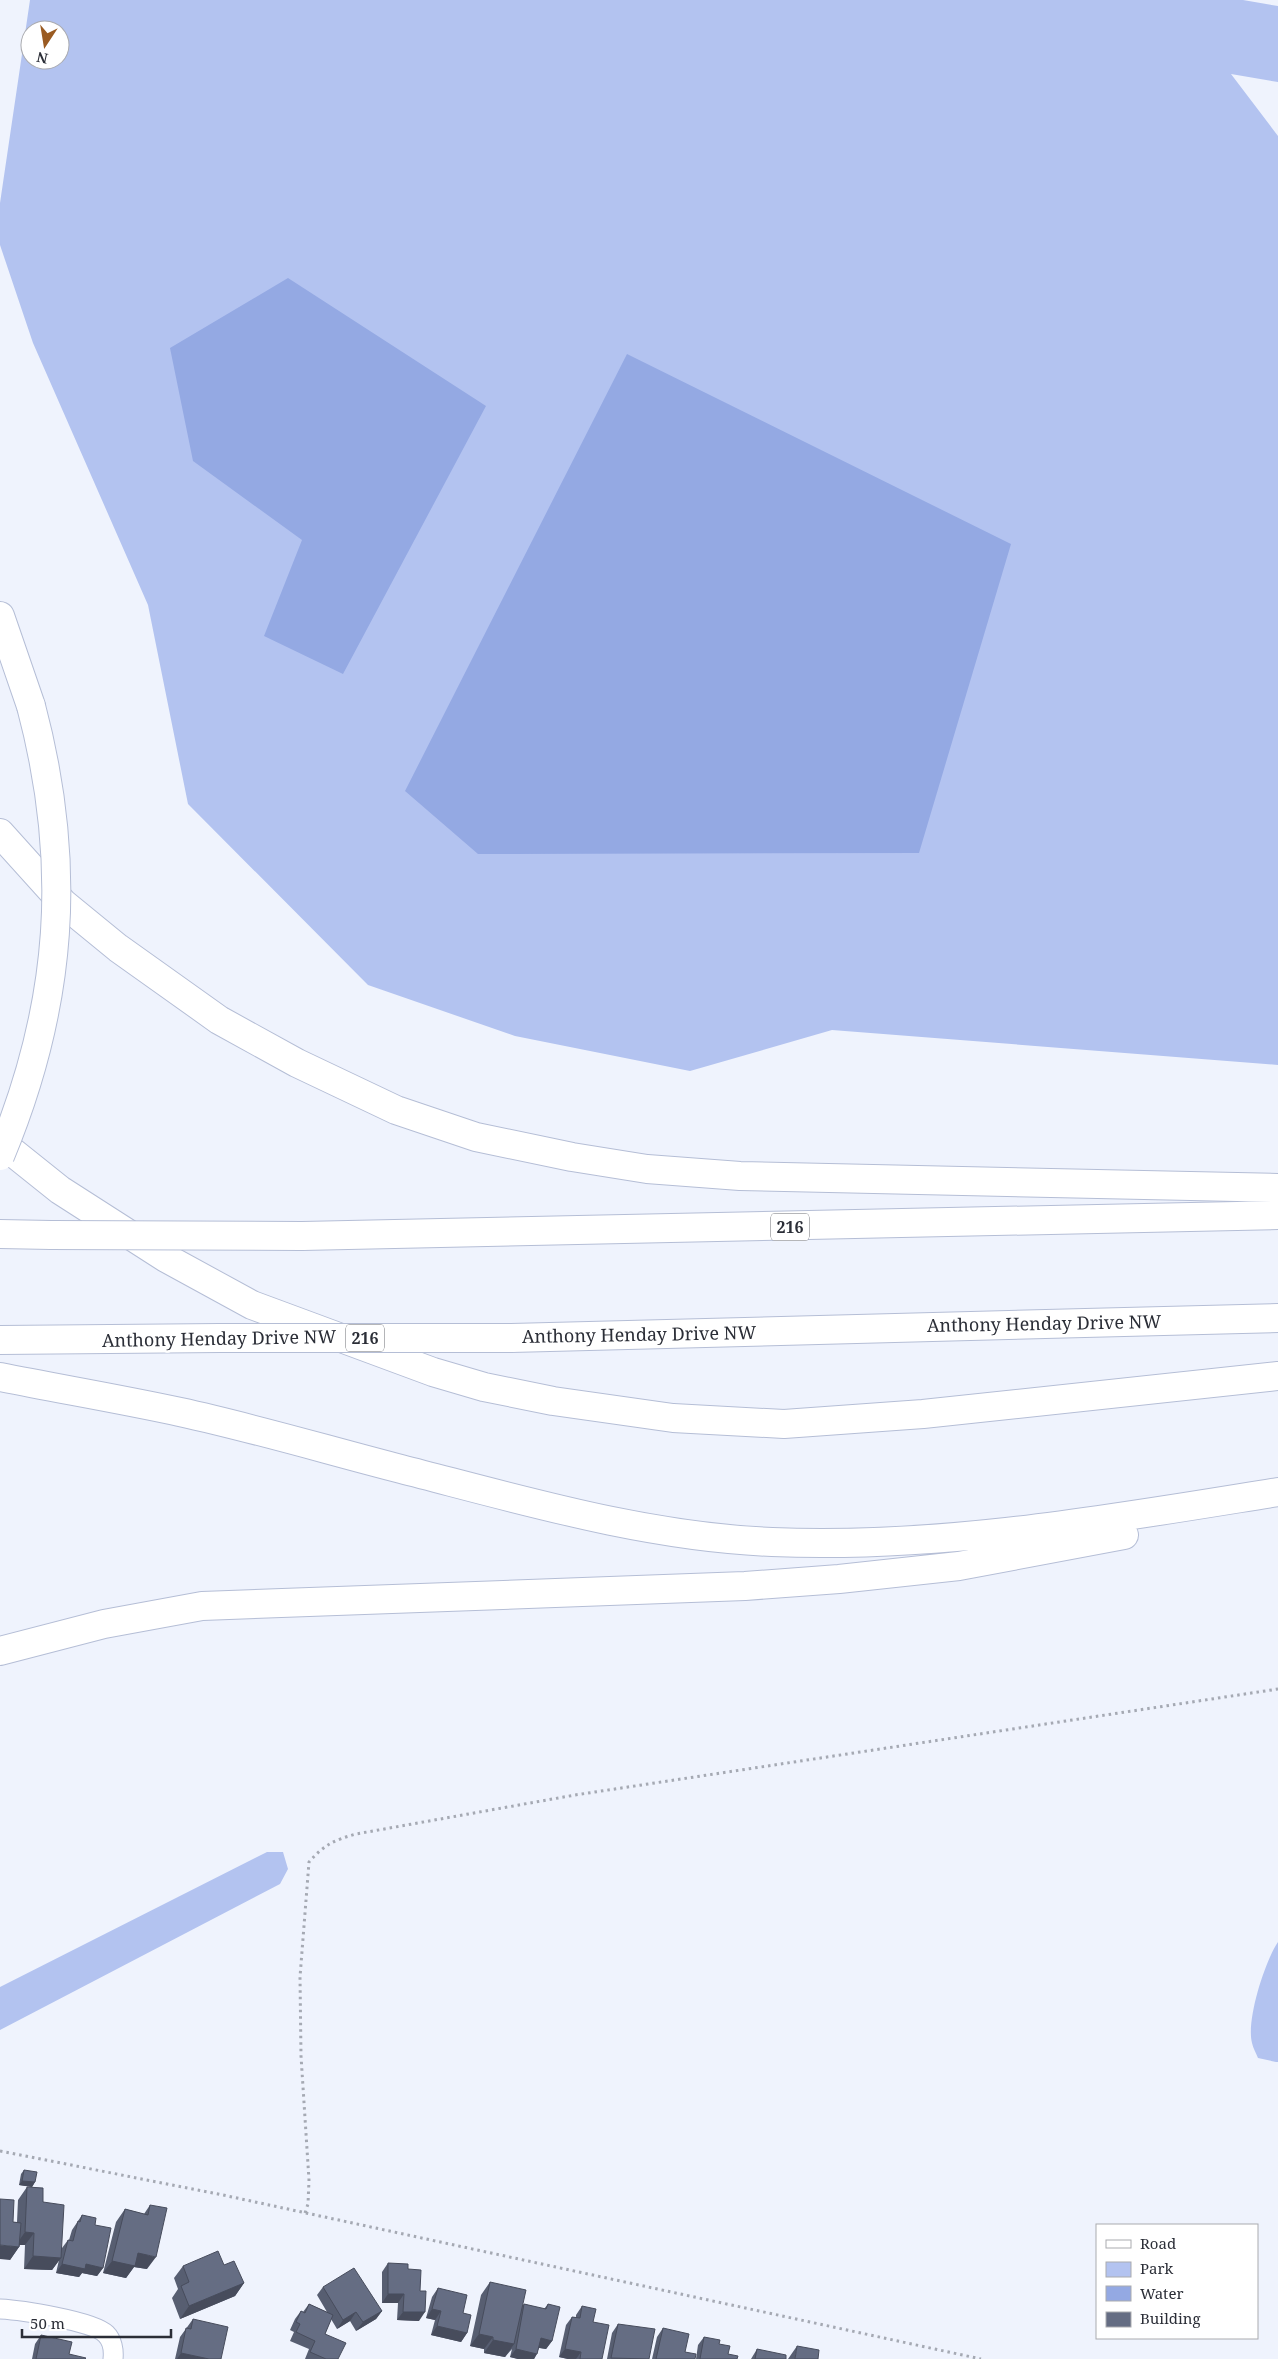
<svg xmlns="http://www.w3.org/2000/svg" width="1278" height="2359" font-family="'Noto Serif',serif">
<rect width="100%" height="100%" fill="#eff3fd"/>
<path fill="#b3c3f0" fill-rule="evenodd" d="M30,0H1243L1278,6V82L1231,74L1278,136V1065L832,1030L690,1071L515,1036L368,985L188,804L148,605L33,343L0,245V203ZM30,30H60V60H30Z
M267,1852H283L288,1869L280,1884L0,2030V1987Z
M1278,1942V2062H1276L1258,2058C1256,2053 1253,2048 1252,2043C1246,2020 1265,1961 1278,1942Z"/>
<path fill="#94a9e3" d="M288,278L486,406L343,674L264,636L302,540L193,461L170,348Z
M627,354L1011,544L919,853L478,854L405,791Z"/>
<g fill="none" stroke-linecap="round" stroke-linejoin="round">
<g stroke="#b5bed6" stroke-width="21">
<path id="street" d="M0,2309C20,2310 93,2321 106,2334C112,2340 114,2350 113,2359"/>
</g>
<g stroke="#b5bed6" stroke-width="30">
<path id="highway" d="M0,616L31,706
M0,833L63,903L118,948L219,1020L297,1063L396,1110L476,1137L572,1157L647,1169L740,1176L1278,1188
M0,1142L60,1190L166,1258L252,1305L433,1372L484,1387L553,1401L673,1418L784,1424L923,1414L1278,1376
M0,1234L51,1235
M302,1236L1278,1215
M511,1338L1278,1318
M0,1340L220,1338
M0,1377C60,1389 120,1399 180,1412C254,1428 327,1450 401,1469C522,1500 646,1537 772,1542C943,1549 1110,1519 1278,1492
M0,1651L104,1624L202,1606L745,1586L839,1579L959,1566L1124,1535"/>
</g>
<path stroke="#a5a9b3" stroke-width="3" stroke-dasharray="2.5 4" stroke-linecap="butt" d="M0,2151L223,2195L981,2359
M305,2213L308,2204L309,2180L301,2056L300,1977L309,1862C324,1845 334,1840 356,1834L575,1795L1278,1689"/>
<use href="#street" stroke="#fff" stroke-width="19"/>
<use href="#highway" stroke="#fff" stroke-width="28"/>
<g stroke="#b5bed6" stroke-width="30" stroke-linecap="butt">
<path id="highway-bridge" d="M0,1156C63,1005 73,864 31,706
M51,1235L302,1236
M220,1338H511"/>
</g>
<use href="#highway-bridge" stroke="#fff" stroke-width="28"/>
</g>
<path fill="#575e71" d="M24,2170L35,2182L32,2187L19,2185L21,2174Z
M27,2187L43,2202L62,2248L68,2240H69L72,2230L82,2215L95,2225L103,2268L97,2276L82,2273L79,2277L56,2273L59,2260L52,2270L24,2269L25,2245H20L19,2247L10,2260L13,2222H17L18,2200Z
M150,2205L147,2269L134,2267L126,2278L103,2273L116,2222L125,2209L144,2214Z
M388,2263L408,2269L419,2321L397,2320L398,2303H382V2272Z
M224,2265L244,2283L235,2296L180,2319L172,2298L178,2289L174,2278L183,2266Z
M490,2282L522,2306L524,2304L544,2309L548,2304L552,2341L546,2349L539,2348L534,2359H518L510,2357L512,2349L505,2357L484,2353V2349L470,2346L481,2295Z
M323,2287L382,2311L376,2319L356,2331L350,2321L337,2329L331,2319L325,2334L338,2359H305L309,2349L290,2341L294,2332L290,2330L295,2319L301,2311L303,2312L309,2304L327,2312L317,2295Z
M438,2288L463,2313L467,2333L461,2342L431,2335L435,2320L426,2318L432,2297Z
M582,2306L593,2322L602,2359H568L559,2357L566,2325L572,2317H576V2315Z
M193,2319L221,2359H175L180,2337Z
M618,2324L649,2359H607L612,2333Z
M663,2328L685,2352L695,2359H652L657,2337Z
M41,2335L69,2354L85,2359H32L35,2344Z
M704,2337L719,2344L728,2354L737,2359H696L698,2345Z
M797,2346L795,2359H788Z
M757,2349L786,2359H751Z"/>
<path fill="#474c5c" d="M22,2181L35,2182L32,2187L19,2185Z
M25,2232L34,2233L25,2245H16Z
M0,2245L19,2247L10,2260L0,2259Z
M138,2253L156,2257L147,2269L134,2267L126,2278L103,2273L112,2261Z
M33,2256L61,2258L52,2270L24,2269Z
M62,2264H86L103,2268L97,2276L82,2273L79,2277L56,2273Z
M244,2283L235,2296L180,2319L189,2306Z
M388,2294H404L398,2303H382Z
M432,2309L441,2311L435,2320L426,2318Z
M382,2311L376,2319L356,2331L363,2322Z
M356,2312L350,2321L337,2329L343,2320Z
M403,2312H425L419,2321L397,2320Z
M437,2326L467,2333L461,2342L431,2335Z
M479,2334L493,2337L484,2349L470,2346Z
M541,2338L552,2341L546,2349L535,2347Z
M493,2340L514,2344L505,2357L484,2353Z
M516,2349L537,2354L534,2359H518L510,2357Z
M565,2349L581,2352L576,2359H568L559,2357Z
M181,2353L209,2359H177Z"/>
<path fill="#656d83" stroke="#474c5c" d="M24,2170L37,2172L35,2182L22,2181Z
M27,2187L43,2188V2202L64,2205L61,2258L33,2256L34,2233L25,2232Z
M0,2199L14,2200L13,2222L21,2223L19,2247L0,2245Z
M150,2205L167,2208L156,2257L138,2253L135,2266L112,2261L125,2209L148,2215Z
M82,2215L96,2218L95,2225L111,2228L103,2268L86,2264L85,2269L62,2264L68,2240L73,2241L78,2221L80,2222Z
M218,2251L224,2265L234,2261L244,2283L189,2306L181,2286L189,2282L183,2266Z
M388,2263L408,2264V2269L421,2270L420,2291H426L425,2312H403L404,2294H388Z
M354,2268L382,2311L363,2322L356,2312L343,2320L323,2287Z
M490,2282L526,2290L514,2344L493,2340V2337L479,2334Z
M438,2288L467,2295L463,2313L471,2315L467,2333L437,2326L441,2311L432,2309Z
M309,2304L333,2315L325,2334L346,2343L338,2359H326L310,2352L315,2341L296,2332L300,2324L296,2322L301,2311L305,2313Z
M524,2304L546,2309L548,2304L560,2307L552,2341L541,2338L537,2354L516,2349Z
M582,2306L596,2309L593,2322L609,2325L602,2359H580L581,2352L565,2349L572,2317L580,2318Z
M193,2319L228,2327L221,2359H209L181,2353L186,2328L191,2329Z
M618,2324L655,2329L649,2359L611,2358Z
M663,2328L689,2334L685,2352L696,2354L695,2359H656Z
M41,2335L72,2342L69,2354L86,2358L85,2359H36Z
M704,2337L720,2340L719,2344L730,2346L728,2354L738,2356L737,2359H700Z
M797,2346L819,2350L818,2359H795Z
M757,2349L786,2355V2359H755Z"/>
<g text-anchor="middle" stroke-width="5" stroke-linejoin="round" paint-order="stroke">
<g fill="#fff" stroke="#6b6d73" stroke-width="1">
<rect x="771" y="1213.5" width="38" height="27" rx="4"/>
<rect x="346" y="1324.5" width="38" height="27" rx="4"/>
</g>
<g font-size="16" font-weight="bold" fill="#2b2e37">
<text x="790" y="1233">216</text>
<text x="365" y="1344">216</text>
</g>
<g font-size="18" fill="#2b2e37" stroke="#fff">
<text transform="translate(1044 1324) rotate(-1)" y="6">Anthony Henday Drive NW</text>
<text transform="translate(639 1335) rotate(-1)" y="6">Anthony Henday Drive NW</text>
<text transform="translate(219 1339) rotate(-1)" y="6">Anthony Henday Drive NW</text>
</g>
</g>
<rect x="1096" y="2224" width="162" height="115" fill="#ffffff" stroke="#aaabaf"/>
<rect x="1106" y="2240" width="25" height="8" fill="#ffffff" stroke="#aaabaf"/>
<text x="1140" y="2249" font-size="15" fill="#2b2e37">Road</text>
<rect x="1106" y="2262" width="25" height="15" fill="#b3c3f0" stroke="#aaabaf"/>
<text x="1140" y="2274" font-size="15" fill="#2b2e37">Park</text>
<rect x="1106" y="2286" width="25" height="15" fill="#94a9e3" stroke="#aaabaf"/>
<text x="1140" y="2299" font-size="15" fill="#2b2e37">Water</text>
<rect x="1106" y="2312" width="25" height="15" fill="#656d83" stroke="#aaabaf"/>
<text x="1140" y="2324" font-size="15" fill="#2b2e37">Building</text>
<g transform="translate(45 45) rotate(192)"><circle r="24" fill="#ffffff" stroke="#aaabaf"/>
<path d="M0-4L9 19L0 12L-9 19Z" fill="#9a5b22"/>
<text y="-8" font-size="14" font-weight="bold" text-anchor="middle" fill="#2b2e37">N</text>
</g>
<path d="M22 2329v8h149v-8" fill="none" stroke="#2b2e37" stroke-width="2.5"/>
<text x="30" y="2329" font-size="15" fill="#2b2e37" stroke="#ffffff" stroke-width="4" paint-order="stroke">50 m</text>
</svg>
